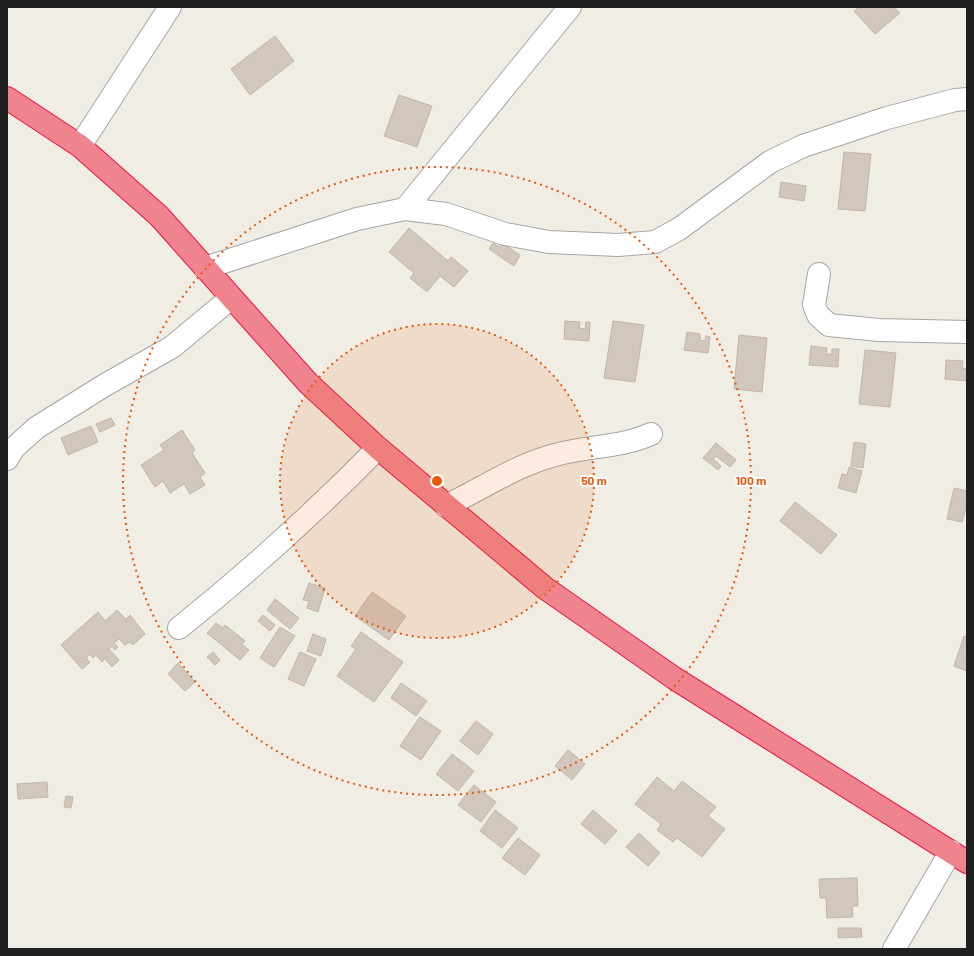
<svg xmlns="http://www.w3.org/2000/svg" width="974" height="956" font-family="Barlow,sans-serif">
<rect width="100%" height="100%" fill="#f0ede4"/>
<path fill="#d1c7bc" stroke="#c3b5a5" d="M859,7H894L900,13L875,34L854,11Z
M275,36L294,61L250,95L231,69Z
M399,95L432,106L417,147L384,136Z
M844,152L871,154L865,211L838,209Z
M781,182L806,186L804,201L779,197Z
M409,228L448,261L451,257L468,271L454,287L440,276L427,292L410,278L414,273L389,252Z
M493,243L499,247L502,243L520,255L514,266L489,249Z
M565,321L580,322L579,328L585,329L586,322H590L589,341L564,339Z
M613,321L644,325L635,382L604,378Z
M687,332L700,334V340L705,341L706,336L710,337L708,353L684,350Z
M739,335L767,338L762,392L734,389Z
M811,346L827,348L826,354H832V349H839L838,367L809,365Z
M865,350L896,353L890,407L859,404Z
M946,360L963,361L962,368L967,369V381L945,379Z
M111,418L115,425L100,432L96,424Z
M91,426L98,442L68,455L61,438Z
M182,430L195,450L192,453L205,473L200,477L205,485L190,494L184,484L170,493L163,481L155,487L141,465L164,450L160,445Z
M854,442L866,444L863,468L851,466Z
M716,443L736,460L730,467L716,456L713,459L721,466L718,470L703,458Z
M849,467L862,471L856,493L838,488L842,474L847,475Z
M954,488L967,491V505L962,522L947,519Z
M795,502L837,535L821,554L780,521Z
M309,583L325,588L318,612L307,608L309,601L303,600Z
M372,592L406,616L389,640L355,616Z
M275,599L299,618L290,629L267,610Z
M117,610L126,619L130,615L145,634L133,645L130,642L125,645L119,639L114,643L118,647L115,650L112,646L109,649L119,660L112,667L105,659L102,662L96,655L93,658L90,654L86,658L90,662L82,669L61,645L98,612L105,621Z
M263,615L275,625L270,631L258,621Z
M216,623L223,628L225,625L245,641L242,644L249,650L240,660L207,633Z
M280,627L295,636L274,667L260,658Z
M361,632L403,662L374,702L337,676L356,649L351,646Z
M313,634L326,639L321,656L307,651Z
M964,636L967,637V671L954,666Z
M213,652L220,660L215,665L207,657Z
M300,652L316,659L304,686L288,679Z
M178,663L195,682L185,691L168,674Z
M401,683L427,701L416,716L391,698Z
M420,717L441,731L421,760L400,746Z
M476,721L493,734L478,755L460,741Z
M568,750L585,764L572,780L555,766Z
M452,754L474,771L458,791L436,774Z
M657,777L674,791L682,781L716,807L708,816L725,829L702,857L677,838L673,842L657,830L661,824L635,804Z
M47,782L48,797L18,799L17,784Z
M474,785L496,802L481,822L458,805Z
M66,796L73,797L71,808L64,807Z
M495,810L518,828L502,848L480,831Z
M593,810L617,831L605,844L581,824Z
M639,833L660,853L648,866L626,847Z
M518,838L540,855L525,875L502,858Z
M857,878L858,906H852L853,917L827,918L826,898H820L819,879Z
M838,928H861L862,937L838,938Z"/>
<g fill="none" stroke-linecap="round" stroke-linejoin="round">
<g stroke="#a6a6a6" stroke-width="24">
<path id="minor" d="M80,146L170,7
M405,209L570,7
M205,268L357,219L405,209L446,214L505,234L549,242L618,245L655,242L679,229L770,162L803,146L887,118L955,100L967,99
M819,274L814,305L818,315L829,325L879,330L967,332
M7,459L13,449L36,428L105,385L172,347L231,298
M446,506C483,488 520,463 559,454C590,446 622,447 651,434
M179,628C249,572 315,512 378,448
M894,949L951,851"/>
</g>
<g stroke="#eb1449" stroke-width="24">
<path id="highway" d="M7,98L80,146L159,216L308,383L378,448L545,588L674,678L967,862"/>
</g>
<use href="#minor" stroke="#fff" stroke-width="22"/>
<use href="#highway" stroke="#ef848e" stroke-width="22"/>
</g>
<circle cx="437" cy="481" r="157" fill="#e8590c" fill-opacity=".12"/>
<g fill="none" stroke="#e8590c" stroke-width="2" stroke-dasharray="2 4">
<circle cx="437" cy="481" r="157"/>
<circle cx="437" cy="481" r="314"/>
</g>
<circle cx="437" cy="481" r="6" fill="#e8590c" stroke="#fff" stroke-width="2"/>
<g font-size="12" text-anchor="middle" font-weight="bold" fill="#e8590c" stroke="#fff" stroke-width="4" stroke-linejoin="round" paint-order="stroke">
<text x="594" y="485">50 m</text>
<text x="751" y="485">100 m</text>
</g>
<rect width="974" height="956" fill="none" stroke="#1f1f1f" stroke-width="16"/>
</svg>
